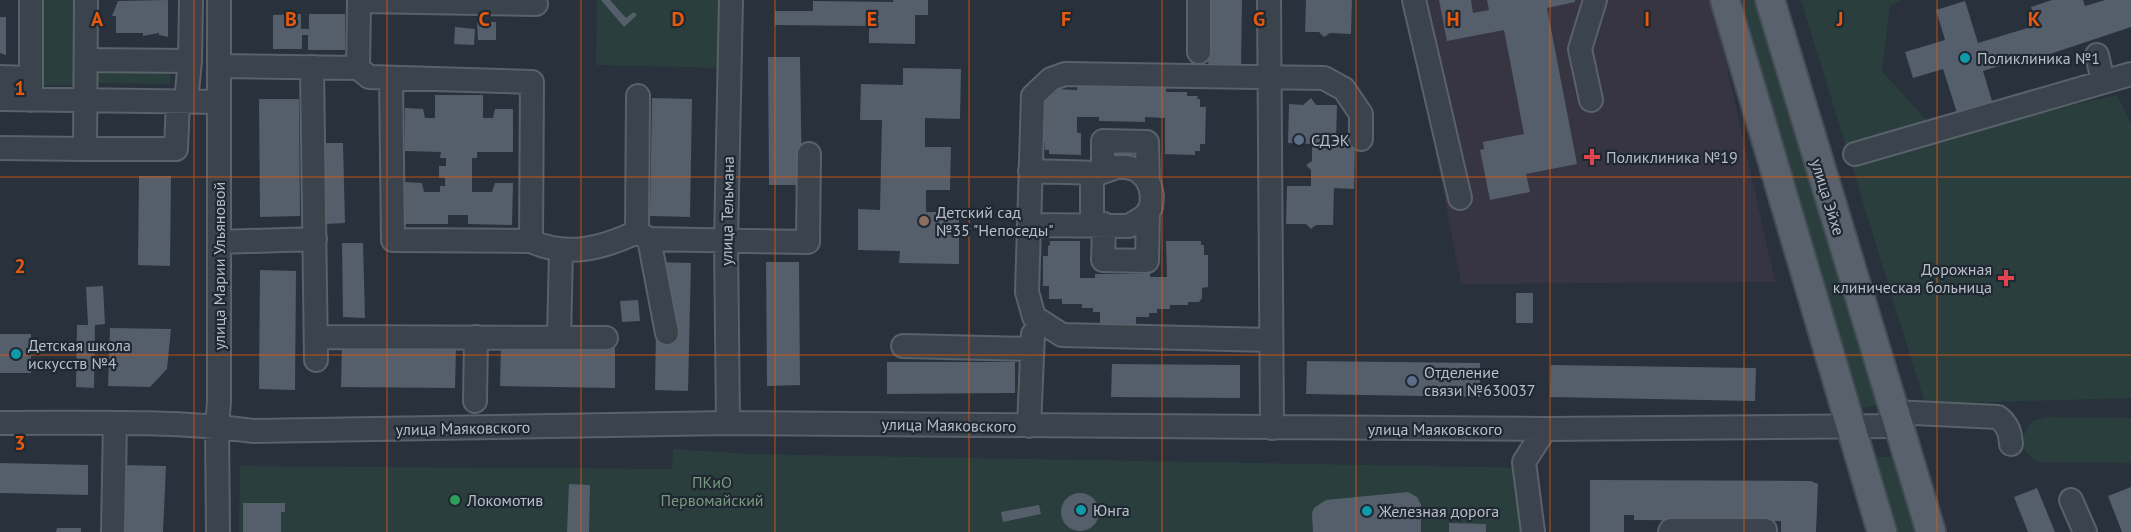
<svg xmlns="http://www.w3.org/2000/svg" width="2131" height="532" font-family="'PT Sans',sans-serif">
<rect width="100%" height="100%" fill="#28313c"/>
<path fill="#373541" d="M1406,0H1709L1719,31L1775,282L1461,284Z"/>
<path fill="#2a3e3e" d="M40,0H76L75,85H39Z
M597,0H725L723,68L596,65Z
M1740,0H1764L1884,397L1877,405L1864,408L1853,400Z
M1801,0H1902L1890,6L1882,71L1940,135L2117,95L2131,124V398L1925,404Z
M98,70H170V84L97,83Z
M2048,417L2131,418V463L2038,462C2018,450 2020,438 2032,421Z
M673,449L751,454L1537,468L1531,532H239L240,466L672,469Z
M1878,457H1897L1922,532H1893L1877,476Z"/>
<path fill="#555f6c" d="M168,0V37L159,35V33L143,36V33H116V16H112L118,1Z
M601,0H610L626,18L634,12L637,15L624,27Z
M893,0H928V15H915V44L869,43V26L775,25V11H813V1L893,2Z
M1209,0H1242L1241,69H1208Z
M1306,0H1352L1351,34L1330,33L1324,37L1319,32H1305Z
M1439,0H1471L1473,13L1489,10L1487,0H1575V2L1547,8L1577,164L1526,174L1530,192L1490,200L1480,150L1484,149L1483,142L1524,134L1504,30L1447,41Z
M2052,0H2083L2085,6L2105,0H2131V27L2032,60L2030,56L1983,71L1992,101L1957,113L1943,69L1913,78L1905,52L1945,40L1936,10L1965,1L1978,43L2037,25L2031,7Z
M301,14V29H309V14H345V50H308V35H302V49H273V15Z
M0,17H6V55L0,53Z
M477,22H496V40H478Z
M455,27L475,29L474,45L454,44Z
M768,57H800L802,185H769Z
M903,68L961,69L960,119L925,118V147H951L950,190H926V212H959V264L899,263L900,251L858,250V209L880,210L882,120H860L861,84L903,85Z
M1088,80L1155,84V88H1166V92H1187V96H1198L1197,99H1200V107H1206L1205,144H1200V151H1195V155L1165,154V118L1145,117V122L1099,121V117H1077V133H1081V155L1049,154V150H1045V142H1041V99L1045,94H1055L1056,89L1077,90V87H1088Z
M435,95H483V118H493L495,109H513V152H477V158H472V192H492L495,183H513L512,225L468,224V215H448V224H404V182L422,183L424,192H440V186H445V178H439V166H446V158H440L441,152L405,151V108L423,109L425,118H435Z
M652,98L692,99L690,217L650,216Z
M1311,98L1316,105H1337L1336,140L1355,141L1354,189L1334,188L1333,225H1316L1311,229L1306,224H1286L1287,186H1311V170L1306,165L1312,161V144L1288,143L1289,104L1303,105Z
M259,99H299L300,216L260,217Z
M324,143H343L345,223L325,224Z
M139,176H171L170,266L138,265Z
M1050,241H1080V278H1095V274H1150V277H1167L1166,241H1201V245H1204V255H1208V287L1202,288V298L1199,302H1188V305H1170V309H1157V313H1149V317H1136V326L1100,327V312H1093V308H1082V304H1062V299H1049V286H1043V256H1048V246L1050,245Z
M342,243H363L365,318L343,317Z
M657,262L691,263L688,391L655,390Z
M766,262H799L800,385L767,386Z
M260,270L296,271L295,390L259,389Z
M103,286L105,324L95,325L94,388L76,387L77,325H88L86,287Z
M1516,293H1533V323H1516Z
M638,300L640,321L622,322L620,301Z
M110,328L171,329L167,369L150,387L108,386Z
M0,334H31V373H0Z
M342,345L456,347L455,388L341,387Z
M501,345L615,346V388L500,386Z
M1307,361L1480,363V397L1306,394Z
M887,362H1015V393L887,394Z
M1112,364L1240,365V398L1111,397Z
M1551,365L1756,368L1755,401L1550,397Z
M0,463L88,465V495L0,493Z
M122,465L166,466L163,532H120Z
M1590,480L1811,481L1818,484L1816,532H1781V521L1634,520V515H1624V532H1590Z
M569,484L590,485L589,532H567Z
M2131,487V532H2122L2108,496Z
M2037,488L2055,532H2028L2014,497Z
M1408,492L1417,497L1421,505V532H1313L1312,513L1314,508L1326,500Z
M1061 512a19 19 0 1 1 38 0a19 19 0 1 1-38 0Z
M243,503H285V512H281V532H243Z
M1039,505L1041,514L1003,522L1001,512Z
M1449,523L1486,524V532H1449Z
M57,528H81V532H56Z"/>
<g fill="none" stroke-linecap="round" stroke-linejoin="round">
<g stroke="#59616b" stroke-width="26">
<path id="minor" d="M1199,0V52
M1269,0L1272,428
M1414,0L1460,198
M2097,55L2103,81
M86,60L190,61
M219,66L358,68L369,77L532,82L531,241
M312,67L316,360
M358,68L359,1L536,4
M0,77L31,78
M391,78L393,240L531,241C567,258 603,248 637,232
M638,96L637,232L649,239L808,242L809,154
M0,99L219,102
M31,100V0
M1591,100L1580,49L1595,0
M186,101L190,61L191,0
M0,148L85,149L86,0
M85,149H176L178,101
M1855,154L2131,74
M1103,172V141L1147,142L1148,182
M1104,224L1103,260L1147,261L1148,212
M1029,225L1129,226L1145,216L1151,207L1152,196L1150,186L1145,177L1137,170L1127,167H1117L1100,173L1030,171
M1092,225V173
M649,239L667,333
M219,242L315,239
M316,337L606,338
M559,338L561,250
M1271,340L1062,335L1034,317L1027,292L1033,96L1051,79L1065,74L1324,78L1344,89L1361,114V139
M903,346L1032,349
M475,401L476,337
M1893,412L1998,417C2008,425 2010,432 2011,444
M0,423C84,423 170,420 254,431L728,423L1545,429L1898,426
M728,423L726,241L731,0
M1029,426L1033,334
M2071,500L2085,532
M113,532L115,423
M218,532L217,426L219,402V0
M1533,532L1524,462L1545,429
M1670,532L1671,530H1765V532"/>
</g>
<g stroke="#444c56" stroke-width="32">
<path id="major" d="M1725,0L1882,532
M1770,0L1931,532"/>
</g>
<use href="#minor" stroke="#3b434d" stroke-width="22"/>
<use href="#major" stroke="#59626c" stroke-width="28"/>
</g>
<path fill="none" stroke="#e8590c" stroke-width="1.5" stroke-opacity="0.55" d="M194,0V532M387,0V532M581,0V532M775,0V532M969,0V532M1162,0V532M1356,0V532M1550,0V532M1744,0V532M1937,0V532M0,177H2131M0,355H2131"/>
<g fill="#0f9aa8" stroke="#202832" stroke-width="2">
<circle cx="1965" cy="58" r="6"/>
<circle cx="16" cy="354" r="6"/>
<circle cx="1081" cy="510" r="6"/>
<circle cx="1367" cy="511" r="6"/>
</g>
<g fill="#5c6f8a" stroke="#202832" stroke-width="2">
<circle cx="1299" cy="140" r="6"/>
<circle cx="1412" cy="381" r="6"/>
</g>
<g fill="#e0444e" stroke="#202832" stroke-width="2">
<path d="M1589 148h6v6h6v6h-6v6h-6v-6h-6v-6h6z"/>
<path d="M2003 269h6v6h6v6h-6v6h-6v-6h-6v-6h6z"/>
</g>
<circle fill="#8d6e63" stroke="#202832" stroke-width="2" cx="924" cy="221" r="6"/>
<circle fill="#2e9e5b" stroke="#202832" stroke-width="2" cx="455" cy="500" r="6"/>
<g text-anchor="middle" stroke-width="4.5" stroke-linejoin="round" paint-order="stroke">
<g font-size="16" fill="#b7bec8" stroke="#202832" text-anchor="start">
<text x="1977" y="64">Поликлиника №1</text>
<text x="1311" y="146">СДЭК</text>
<text x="1606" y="163">Поликлиника №19</text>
<text x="936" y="218">Детский сад<tspan x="936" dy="18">№35 "Непоседы"</tspan></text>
<text x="1992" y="275" text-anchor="end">Дорожная<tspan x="1992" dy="18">клиническая больница</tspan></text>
<text x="28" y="351">Детская школа<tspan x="28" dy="18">искусств №4</tspan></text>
<text x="1424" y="378">Отделение<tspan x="1424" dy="18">связи №630037</tspan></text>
<text x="467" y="506">Локомотив</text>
<text x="1093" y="516">Юнга</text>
<text x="1379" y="517">Железная дорога</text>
</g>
<g font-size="16" fill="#b7bec8" stroke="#202832">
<text transform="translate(1828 197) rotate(73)" y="6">улица Эйхе</text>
<text transform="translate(727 211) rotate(-89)" y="6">улица Тельмана</text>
<text transform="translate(219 266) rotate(-90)" y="6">улица Марии Ульяновой</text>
<text transform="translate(949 425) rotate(1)" y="6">улица Маяковского</text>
<text transform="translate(463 428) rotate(-1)" y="6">улица Маяковского</text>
<text x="1435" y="435">улица Маяковского</text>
</g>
<g font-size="16" fill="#789b7f" stroke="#202832">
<text x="712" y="488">ПКиО<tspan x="712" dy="18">Первомайский</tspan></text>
</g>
</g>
<g font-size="20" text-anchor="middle" font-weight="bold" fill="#e8590c" stroke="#202832" stroke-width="4.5" stroke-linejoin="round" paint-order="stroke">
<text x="97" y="26">A</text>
<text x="291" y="26">B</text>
<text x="484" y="26">C</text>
<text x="678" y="26">D</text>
<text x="872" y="26">E</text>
<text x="1066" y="26">F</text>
<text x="1259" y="26">G</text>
<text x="1453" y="26">H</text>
<text x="1647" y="26">I</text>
<text x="1840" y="26">J</text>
<text x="2034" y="26">K</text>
<text x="20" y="95">1</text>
<text x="20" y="273">2</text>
<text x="20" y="450">3</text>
</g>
</svg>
